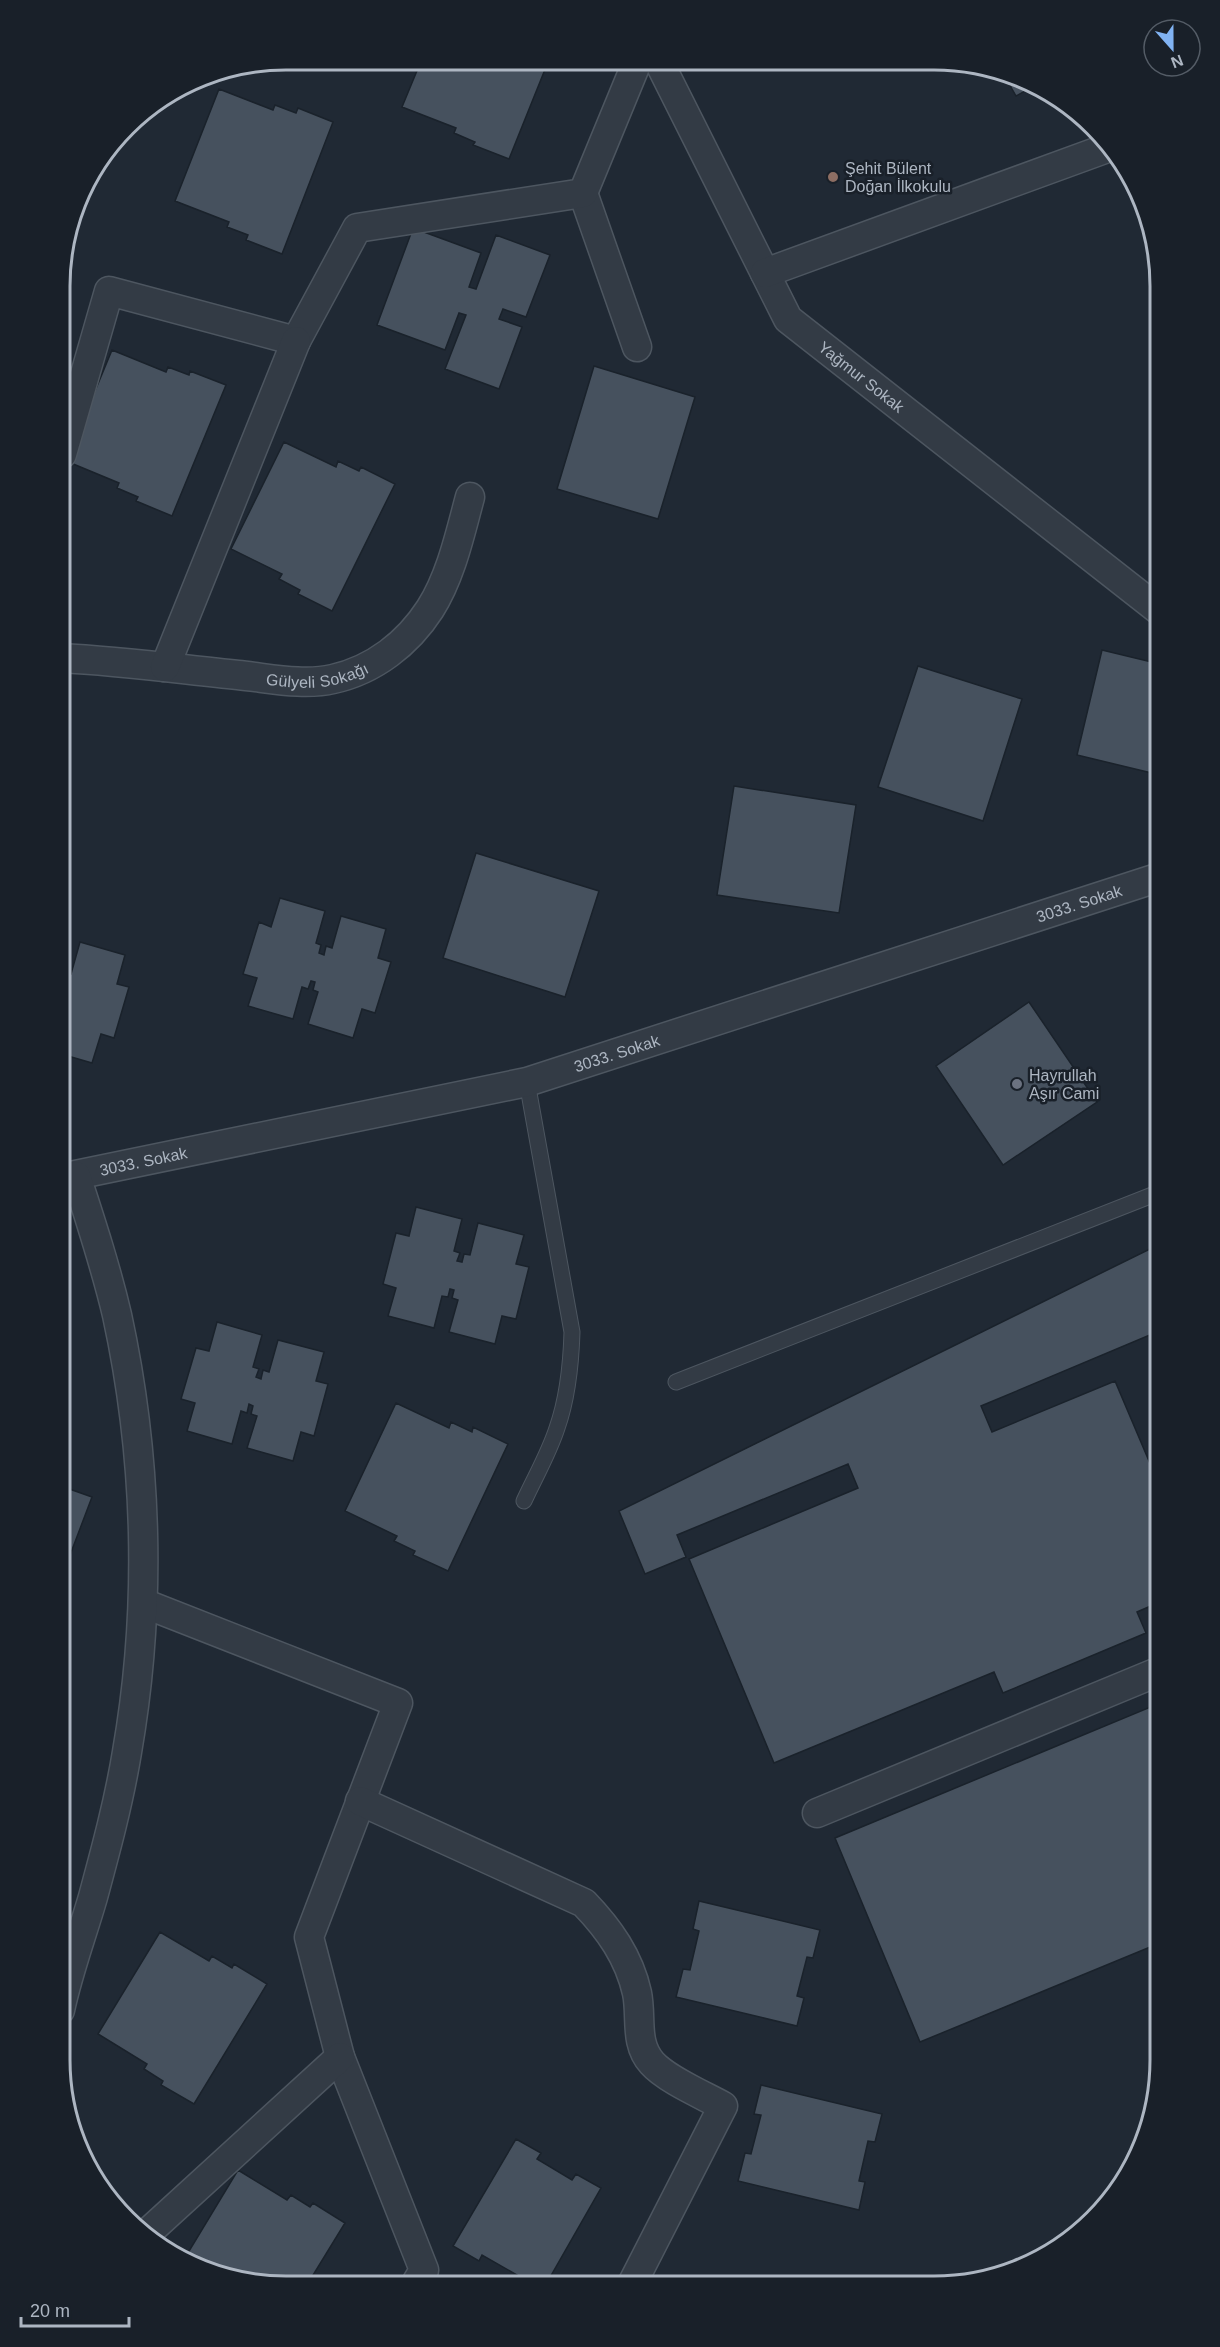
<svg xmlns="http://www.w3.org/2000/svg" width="1220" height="2347" font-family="Arial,sans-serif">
<rect width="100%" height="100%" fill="#202934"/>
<path fill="#46515e" stroke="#1a222b" stroke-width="1.5" d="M421,61L548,62L509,159L473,145L475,142L454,133L456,128L402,107Z
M1003,73L1034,83L1036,85L1016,96Z
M219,89L273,110L275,105L296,113L298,108L333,122L282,254L246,240L248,235L227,227L229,222L175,201Z
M413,228L481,253L469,287L476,289L496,235L550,255L526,317L503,309L499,319L522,327L499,389L445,369L466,315L459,313L445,350L377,325Z
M112,350L166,372L168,367L189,375L190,371L226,385L172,516L136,501L138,497L117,488L119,483L66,461Z
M594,366L695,397L658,519L557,489Z
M284,442L336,467L338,461L359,471L361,467L395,484L332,611L298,594L300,590L279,579L282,574L231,549Z
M1102,650L1160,664V775L1077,755Z
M918,666L1022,699L983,821L878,787Z
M734,786L856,805L839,913L717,895Z
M476,853L599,891L565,997L443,958Z
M280,898L325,911L316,943L321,945L319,953L324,955L326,946L332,948L341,916L386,929L378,958L391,962L375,1013L362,1009L353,1038L308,1024L318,992L313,990L315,982L311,981L308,989L302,987L293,1019L248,1006L257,978L243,974L259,922L271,927Z
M80,942L125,955L117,984L129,987L114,1038L101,1034L92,1063L61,1054V980L65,972L71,974Z
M1029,1002L1097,1102L1003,1165L936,1066Z
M416,1207L462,1219L454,1251L460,1253L457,1261L462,1262L464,1254L470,1255L478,1223L524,1235L516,1264L529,1267L516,1319L502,1316L495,1344L449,1332L458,1300L452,1298L454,1290L450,1289L448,1297L442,1296L434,1328L388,1316L396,1288L383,1284L396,1233L409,1236Z
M1160,1244V1338L1157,1332L981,1406L992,1432L1115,1381L1160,1487V1602L1137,1612L1146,1633L1003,1693L994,1672L774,1763L689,1559L858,1488L848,1464L677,1535L686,1557L645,1574L619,1511Z
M217,1322L262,1335L253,1367L259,1369L256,1377L261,1379L263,1370L269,1372L278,1340L324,1352L316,1381L328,1384L314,1436L301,1432L293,1461L247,1448L257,1416L251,1414L253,1406L249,1404L247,1413L241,1411L232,1444L187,1431L195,1403L181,1399L196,1348L209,1351Z
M396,1403L449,1428L451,1422L472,1432L473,1427L508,1444L448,1571L413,1555L415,1551L394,1541L397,1536L345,1511Z
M61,1486L92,1497L61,1579Z
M1160,1703V1943L920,2042L835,1838Z
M699,1901L820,1930L813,1958L807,1957L797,1996L804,1998L797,2026L676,1997L683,1969L690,1970L699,1931L693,1929Z
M160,1932L209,1961L212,1956L232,1968L234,1964L267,1984L194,2104L161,2085L163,2081L144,2069L147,2064L98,2034Z
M761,2085L882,2114L875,2142L868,2141L859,2181L865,2182L859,2210L738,2181L745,2153L751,2154L761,2115L754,2114Z
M516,2139L541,2153L537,2159L572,2180L576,2174L601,2188L545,2286H522L514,2281L517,2275L482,2255L479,2261L453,2246Z
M238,2170L287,2200L291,2195L310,2207L313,2203L345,2223L307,2285H256L183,2261Z"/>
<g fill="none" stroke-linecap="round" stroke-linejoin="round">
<g stroke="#4d5660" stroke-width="17">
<path id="service" d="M676,1382L1160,1192
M524,1501C535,1477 549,1453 557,1428C568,1397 571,1365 572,1332L527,1082"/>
</g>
<g stroke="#4d5660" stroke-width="31">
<g id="minor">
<path id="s1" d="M659,62L788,319L1160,611"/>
<path d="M583,193L637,347"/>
<path d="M765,273L1110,147"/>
<path d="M62,454L109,291L296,341L357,228L583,193L637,62"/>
<path id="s2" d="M61,658C121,661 179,669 238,675C269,678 303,686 333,679C374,670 408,643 430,609C451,576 460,534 470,497"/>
<path d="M165,667L296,341"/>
<path id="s3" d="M61,1178L527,1082L1160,877"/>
<path d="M143,1603L398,1703L309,1937L340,2057L424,2270L415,2285"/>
<path d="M360,1801L584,1903C609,1929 629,1957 637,1993C642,2017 634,2043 652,2063C666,2079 703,2095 723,2106L631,2286"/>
<path d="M817,1813L1160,1671"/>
<path d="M60,2010C68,1972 82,1935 93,1897C106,1849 119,1801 127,1752C152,1608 148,1458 117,1315C106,1268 91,1222 76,1176"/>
<path d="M144,2236L340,2057"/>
</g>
</g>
<use href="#service" stroke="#333b45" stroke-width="15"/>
<use href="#minor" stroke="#333b45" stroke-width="28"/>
</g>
<circle fill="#8d6e63" stroke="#192029" stroke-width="2" cx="833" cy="177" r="6"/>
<circle fill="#6b7280" stroke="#192029" stroke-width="2" cx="1017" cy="1084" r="6"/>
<g text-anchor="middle" stroke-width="5" stroke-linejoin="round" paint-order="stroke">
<g font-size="16" fill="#adb6c2" stroke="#192029" text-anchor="start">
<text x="845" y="174">Şehit Bülent<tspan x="845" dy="18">Doğan İlkokulu</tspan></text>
<text x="1029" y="1081">Hayrullah<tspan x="1029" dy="18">Aşır Cami</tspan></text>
</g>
<g font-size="16" fill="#adb6c2" stroke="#192029">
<text dy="6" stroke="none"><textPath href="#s1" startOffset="381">Yağmur Sokak</textPath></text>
<text dy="6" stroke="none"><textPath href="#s2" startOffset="258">Gülyeli Sokağı</textPath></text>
<text dy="6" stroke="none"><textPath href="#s3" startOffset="1056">3033. Sokak</textPath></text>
<text dy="6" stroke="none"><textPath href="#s3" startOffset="570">3033. Sokak</textPath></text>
<text dy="6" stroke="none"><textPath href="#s3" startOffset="84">3033. Sokak</textPath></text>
</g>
</g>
<path d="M0 0H1220V2347H0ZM286 70H934A216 216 0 0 1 1150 286V2060A216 216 0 0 1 934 2276H286A216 216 0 0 1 70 2060V286A216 216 0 0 1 286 70Z" fill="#192029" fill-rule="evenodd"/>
<path fill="none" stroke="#adb6c2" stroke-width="3" d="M286 70H934A216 216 0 0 1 1150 286V2060A216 216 0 0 1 934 2276H286A216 216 0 0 1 70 2060V286A216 216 0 0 1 286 70Z"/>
<g transform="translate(1172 48) rotate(159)"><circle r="28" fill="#192029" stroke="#545c66" stroke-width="1.5"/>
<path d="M0-4.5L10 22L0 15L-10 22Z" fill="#81b3f3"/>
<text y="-9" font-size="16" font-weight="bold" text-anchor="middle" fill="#adb6c2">N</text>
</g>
<path d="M21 2317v9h108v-9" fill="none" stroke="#adb6c2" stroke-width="3"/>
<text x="30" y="2317" font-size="18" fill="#adb6c2" stroke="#192029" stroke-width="4.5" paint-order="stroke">20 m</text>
</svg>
